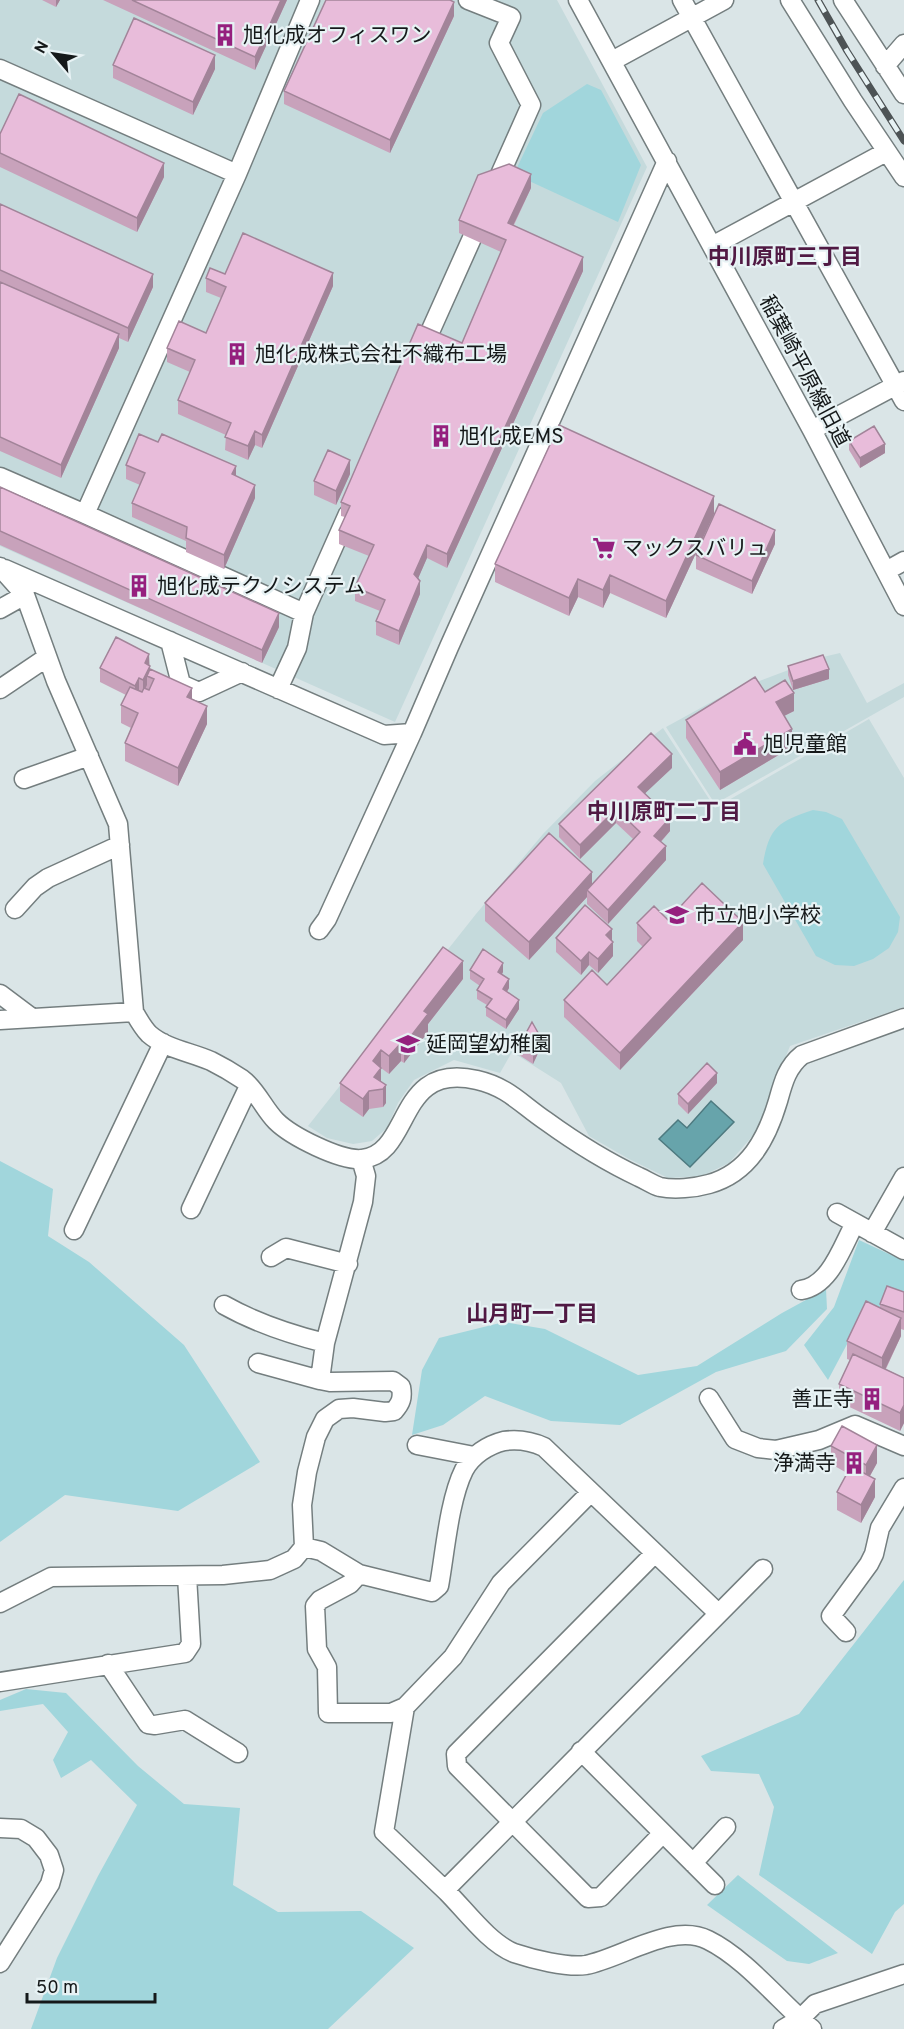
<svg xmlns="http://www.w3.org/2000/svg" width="904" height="2029" font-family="Overpass,'Noto Sans JP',sans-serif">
<rect width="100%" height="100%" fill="#dae5e7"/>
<path fill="#c5dadc" d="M0,0H557L647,167L395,722L0,546Z
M840,653L867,703L904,683V697L715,804L666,727L728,693L823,657Z
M869,719L904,778V1007L790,1046L756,1132L729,1163L702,1176L668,1178L629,1159L589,1136L561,1083L512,1052L500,1073L454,1060L414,1080L398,1103L387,1128L372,1141L353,1144L327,1138L308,1126L476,914L543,834L595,781L663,728L715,808Z"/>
<path fill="#a1d6dc" d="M587,84L601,90L641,165L618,222L514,174L543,113Z
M813,810L826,812L842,819L900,917L898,932L889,948L873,959L854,966L835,965L816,956L763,864C769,827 779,821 813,810Z
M0,1161L53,1189L48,1236L89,1262L184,1345L260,1462L178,1511L65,1495L0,1542Z
M859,1240L904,1261V1305L874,1317L862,1316L828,1380L804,1345L834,1307Z
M826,1289L827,1309L786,1351L716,1372L620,1425L551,1421L485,1396L443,1425L412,1435L422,1370L439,1338L504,1322L545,1329L638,1375L697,1366L782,1313Z
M904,1580V1904L895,1912L872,1954L759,1875L774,1807L759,1774L711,1771L701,1756L799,1714Z
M26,1689L66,1693L138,1766L184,1804L240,1808L233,1885L278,1912L361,1911L414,1948L328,2029H31L57,1958L98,1876L137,1805L91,1760L61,1778L53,1760L68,1732L43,1704L0,1711V1700Z
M738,1875L838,1953L809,1964L787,1961L707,1905Z"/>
<path fill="#67a4ab" stroke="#4e7a80" stroke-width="1.5" d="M711,1101L734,1122L690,1167L659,1139L678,1120L687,1128Z"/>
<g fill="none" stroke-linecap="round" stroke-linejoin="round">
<g stroke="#747e7f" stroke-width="21">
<path id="minor" d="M468,0L511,17L499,43L531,105L494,188
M578,0L812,430L904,606
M682,0L904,401
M790,0L853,101L904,177
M843,0L904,94
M612,61L724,0
M885,66L904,44
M0,69L237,174
M712,246L886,152
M421,352L481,218
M812,430L904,381
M0,477L85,514L237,174L310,0
M85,514L304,613L348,514
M0,567L25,595L56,681L118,824L134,1012C138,1019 143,1028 149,1034C166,1049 191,1052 211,1061C221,1066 233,1073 242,1079C256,1089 264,1109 276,1121C291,1136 340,1161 362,1159C413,1154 395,1061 477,1080C508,1087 522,1105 546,1121C575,1142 607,1162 639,1177C646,1180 653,1185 660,1187C674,1190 695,1188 709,1184C749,1173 767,1138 778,1101C783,1083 787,1067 802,1055L904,1018
M5,569L384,735L412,733L449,647L667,161
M886,571L904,561
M0,609L25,595
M170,641L181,684L199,692L242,672
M0,689L46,658
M278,689L297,648L304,613
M24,779L89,756
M15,909L35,887L48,878L120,845
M319,930L327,919L412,733
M0,994L32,1018
M0,1020L134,1012
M191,1209L249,1086
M837,1213L904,1250
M74,1230L163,1043
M872,1233L904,1177
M271,1257L286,1248L348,1264
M801,1290C830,1286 842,1247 855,1223
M224,1305C256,1323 289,1334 325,1343
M258,1363L320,1380
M709,1398L735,1439L758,1448L776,1450L819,1440L855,1425L904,1446
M417,1445L474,1456
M304,1547L321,1551L359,1574L432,1592L439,1586C445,1553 449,1500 464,1470C472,1455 488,1445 504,1441C518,1439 531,1441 544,1447L718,1613
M655,1553L456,1754L457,1766L588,1898L601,1897L663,1833
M359,1574L350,1584L320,1600L315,1606L317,1649L327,1667L328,1713H391L405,1707L453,1657L501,1583L591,1492
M0,1603L51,1577L223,1575L270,1570L294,1559L304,1547L302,1505L307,1472L316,1437L325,1419L339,1409L353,1408L385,1412L394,1411C401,1403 403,1398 401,1387L393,1381L330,1382L320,1380L325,1343L363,1202L366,1176L361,1159
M846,1632L831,1616L869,1564L874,1554L880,1528L904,1488
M108,1664L148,1724L155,1725L185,1720L238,1753
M0,1682L185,1653L191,1644L187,1576
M405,1707L384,1832C405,1852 426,1872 447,1892C466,1911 489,1943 514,1953C532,1959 567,1968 586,1965C622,1958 672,1922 708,1940C745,1958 780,2002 812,2029
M581,1751L715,1885
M0,1828L21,1829L36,1838L49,1855L54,1870L50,1884L0,1963
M693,1863L726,1827
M445,1890L763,1569
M783,2029L800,2019L815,2004L904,1974"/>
</g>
<use href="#minor" stroke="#fff" stroke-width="18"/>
<g stroke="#4d5355" stroke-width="7">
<path id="rail" d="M818,0L847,51L904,141"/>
</g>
<use href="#rail" stroke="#e7f2f4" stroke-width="4.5" stroke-dasharray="14" stroke-linecap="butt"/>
</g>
<path fill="#c8a2bb" d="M42,0H60L56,7Z
M103,0H287L255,70Z
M454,16L390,153L284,104V91Z
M113,65L215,69L193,115L113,78Z
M0,134L164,177L137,232L0,167Z
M531,188L514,225L583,271L447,568L427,558L418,578L420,594L399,645L376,635V621L380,611L355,601V587L369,556L339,544V530L345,517L341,516V502L462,343L501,252L459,233V220Z
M0,204L153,287L128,342L119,338V348L61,478L0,451Z
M225,274L333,286L262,448L255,445L248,460L225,450L226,435L178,414V400L190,372L167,362V348L206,333L221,298L206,292V278Z
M849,441L885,453L860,468L849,450Z
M126,465L236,476L255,498L224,569L186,552V541L132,517V503L140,485L126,479Z
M350,474L336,505L314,495V481Z
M0,487L279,627L262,663L0,545Z
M714,514L666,618L610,593L603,608L578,597L569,616L495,582V564Z
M775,544L752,594L696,569V555Z
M149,665L150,669L192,699L207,724L178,786L125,761V743L131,728L121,723V705L126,695L100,682V668Z
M788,666L829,679L793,690L788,675Z
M765,692L794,711L784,716L792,747L720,790L686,738V720Z
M672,768L645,793L670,831L661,842L666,860L608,924L587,904V897L529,960L485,921V903L592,884L633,839L616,823L580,859L559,837V824Z
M668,920L743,940L620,1070L564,1017V1000L607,985L643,947L637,941V923Z
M556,938L612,941L613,956L598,973L589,965L581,975L556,952Z
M470,970L503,972L502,974L509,988L507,992L519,1009L506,1029L486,1016V1007L487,1005L477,999V990L480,986L470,979Z
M463,979L428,1024V1032L404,1063L401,1061L389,1074L381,1068V1081L386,1103L383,1107L369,1109L363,1117L340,1101V1083Z
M519,1046L541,1047L533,1064L519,1055Z
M717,1083L688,1114L678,1104V1094Z
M904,1292V1330L901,1329V1336L886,1369L904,1378V1423L900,1431L839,1402V1384L850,1360L847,1359V1341L880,1308V1304Z
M831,1446L877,1463L870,1476L875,1497L861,1523L837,1510V1492L847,1473L831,1464Z"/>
<path fill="#a28499" d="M56,0H60L56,7Z
M281,0H287L255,70V57Z
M454,2V16L390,153V140Z
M215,55V69L193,115V102Z
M164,163V177L137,232V218Z
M531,174V188L508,236V223Z
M583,257V271L447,568V554Z
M333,273V286L262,448V435Z
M153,274V287L128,342V328Z
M119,334V348L61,478V465Z
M255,431V445L248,460V446Z
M885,444V453L860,468V458Z
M350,460V474L336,505V491Z
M236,466V480L232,474Z
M255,485V498L224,569V555Z
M714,496V514L666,618V601Z
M775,530V544L752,594V581Z
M427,545V558L414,588V574Z
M610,575V593L603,608V590Z
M578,579V597L569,616V598Z
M420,581V594L399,645V631Z
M279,613V627L262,663V650Z
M149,654L150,677L147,676V685L143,694V680L145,663Z
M829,669V679L793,690V681Z
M139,678V692L135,699V686Z
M192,688V706L187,697Z
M794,693V711L776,720V702Z
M207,706V724L178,786V768Z
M792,729V747L720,790V772Z
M672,754V768L638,800V787Z
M616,809V823L580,859V845Z
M670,818V831L654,849V836Z
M666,846V860L608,924V910Z
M592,872V890H587V897L529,960V942Z
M743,922V940L620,1070V1053Z
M612,929V942L606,935Z
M613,942V956L598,973V959Z
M589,952V965L581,975V961Z
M463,961V979L428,1024V1032L404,1063V1045L424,1011Z
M503,963V972L498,981V972Z
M509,979V988L503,998V989Z
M519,1000V1009L506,1029V1020Z
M541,1038V1047L533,1064V1055Z
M401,1043V1061L389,1074V1056Z
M381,1050V1085L374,1090L373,1061Z
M717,1073V1083L688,1114V1104Z
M386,1085V1103L383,1107V1089Z
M369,1091V1109L363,1117V1099Z
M901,1318V1336L882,1376V1358Z
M904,1405V1423L900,1431V1413Z
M877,1445V1463L866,1483V1465Z
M875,1479V1497L861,1523V1505Z"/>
<path fill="#e8bcda" stroke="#a28499" stroke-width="1.5" d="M132,0H281L255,57Z
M326,0H450L454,2L390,140L284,91Z
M134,18L215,55L193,102L113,65Z
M19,94L164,163L137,218L0,153V134Z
M509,164L531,174L508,223L583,257L447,554L427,545L414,574L420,581L399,631L376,621L385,600L355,587L374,545L339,530L350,506L341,502L418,324L462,343L506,240L459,220L478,175Z
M0,204L153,274L128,328L0,270Z
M243,233L333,273L262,435L255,431L248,446L225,437L231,423L178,400L195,360L167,348L179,321L206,333L226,287L206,278L210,268L225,274Z
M0,282L119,334L61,465L0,437Z
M559,425L714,496L666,601L610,575L603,590L578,579L569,598L495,564Z
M874,426L885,444L860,458L849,441Z
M139,434L158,442L162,434L236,466L232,474L255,485L224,555L186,538L187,527L132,503L145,473L126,465Z
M328,450L350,460L336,491L314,481Z
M0,487L279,613L262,650L0,531Z
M719,504L775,530L752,581L696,555Z
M116,637L149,654L145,663L150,666L143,680L139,678L135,686L100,668Z
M823,655L829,669L793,681L788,666Z
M150,669L192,688L187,697L207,706L178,768L125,743L138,713L121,705L130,687L142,692L144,688L149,690L154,679L147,676Z
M755,677L765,692L785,680L794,693L776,702L792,729L720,772L686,720Z
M651,733L672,754L638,787L670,818L654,836L666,846L608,910L587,890L640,832L616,809L580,845L559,824Z
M549,833L592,872L529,942L485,903Z
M702,883L743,922L620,1053L564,1000L592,970L607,985L651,938L637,923L654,906L668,920Z
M585,905L612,929L606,935L613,942L598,959L589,952L581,961L556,938Z
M443,947L463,961L424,1011L428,1014L404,1045L401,1043L389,1056L381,1050L373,1061L381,1068L374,1077L386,1085L383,1089L369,1091L363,1099L340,1083Z
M483,949L503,963L498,972L509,979L503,989L519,1000L506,1020L486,1007L492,999L477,990L484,979L470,970Z
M532,1022L541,1038L533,1055L519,1046Z
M707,1063L717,1073L688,1104L678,1094Z
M887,1286L904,1292V1312L880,1304Z
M866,1301L901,1318L882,1358L847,1341Z
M853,1354L904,1378V1405L900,1413L839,1384Z
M842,1426L877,1445L866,1465L831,1446Z
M851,1466L875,1479L861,1505L837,1492Z"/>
<defs>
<g id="building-bare" transform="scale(1.8)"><path d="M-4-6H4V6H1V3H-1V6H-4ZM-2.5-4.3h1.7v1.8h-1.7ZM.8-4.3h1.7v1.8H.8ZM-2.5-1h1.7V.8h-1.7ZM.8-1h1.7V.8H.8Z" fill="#95207e" stroke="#e7f2f4" stroke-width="2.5" paint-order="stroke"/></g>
<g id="supermarket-bare" transform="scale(1.8)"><path d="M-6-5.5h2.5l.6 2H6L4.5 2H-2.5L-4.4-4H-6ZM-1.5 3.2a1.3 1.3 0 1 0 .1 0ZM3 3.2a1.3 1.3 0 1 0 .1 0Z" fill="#95207e" stroke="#e7f2f4" stroke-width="2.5" paint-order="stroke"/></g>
<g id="civic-bare" transform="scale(1.8)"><path d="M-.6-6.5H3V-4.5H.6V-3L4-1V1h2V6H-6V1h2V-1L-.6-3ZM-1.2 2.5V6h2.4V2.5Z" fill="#95207e" stroke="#e7f2f4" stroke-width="2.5" paint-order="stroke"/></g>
<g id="school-bare" transform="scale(1.8)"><path d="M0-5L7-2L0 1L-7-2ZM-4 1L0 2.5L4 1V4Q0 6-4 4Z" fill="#95207e" stroke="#e7f2f4" stroke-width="2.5" paint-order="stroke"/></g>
</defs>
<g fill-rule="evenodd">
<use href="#building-bare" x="225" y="35"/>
<use href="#building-bare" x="237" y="354"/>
<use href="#building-bare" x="441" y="436"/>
<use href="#supermarket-bare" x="604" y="548"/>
<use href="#building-bare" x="139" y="586"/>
<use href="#civic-bare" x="745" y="744"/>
<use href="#school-bare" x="677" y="915"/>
<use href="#school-bare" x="408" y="1044"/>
<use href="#building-bare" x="872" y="1399"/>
<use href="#building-bare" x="854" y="1463"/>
</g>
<g text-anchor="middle" stroke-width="4.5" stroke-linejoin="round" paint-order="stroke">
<g font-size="21" fill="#15191a" stroke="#e7f2f4" text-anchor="start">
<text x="243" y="42">旭化成オフィスワン</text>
<text x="255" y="361">旭化成株式会社不織布工場</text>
<text x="459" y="443">旭化成EMS</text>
<text x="622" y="555">マックスバリュ</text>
<text x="157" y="593">旭化成テクノシステム</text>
<text x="763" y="751">旭児童館</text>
<text x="695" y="922">市立旭小学校</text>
<text x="426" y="1051">延岡望幼稚園</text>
<text x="854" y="1406" text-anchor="end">善正寺</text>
<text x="836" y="1470" text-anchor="end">浄満寺</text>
</g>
<g font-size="21" fill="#15191a" stroke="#e7f2f4">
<text transform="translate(805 371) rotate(62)" y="7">稲葉崎平原線旧道</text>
</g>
<g font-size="22" font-weight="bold" fill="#501943" stroke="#e7f2f4">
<text x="785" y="264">中川原町三丁目</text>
<text x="664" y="819">中川原町二丁目</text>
<text x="532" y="1321">山月町一丁目</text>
</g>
</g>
<g transform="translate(54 54) rotate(299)" stroke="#e7f2f4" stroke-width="4.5" paint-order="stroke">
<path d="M0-4.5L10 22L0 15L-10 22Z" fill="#15191a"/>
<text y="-9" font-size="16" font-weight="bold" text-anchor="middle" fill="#15191a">N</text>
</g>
<path d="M27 1993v9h128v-9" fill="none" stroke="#15191a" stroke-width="3"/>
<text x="36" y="1993" font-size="18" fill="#15191a" stroke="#e7f2f4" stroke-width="4.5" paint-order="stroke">50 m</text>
</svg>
